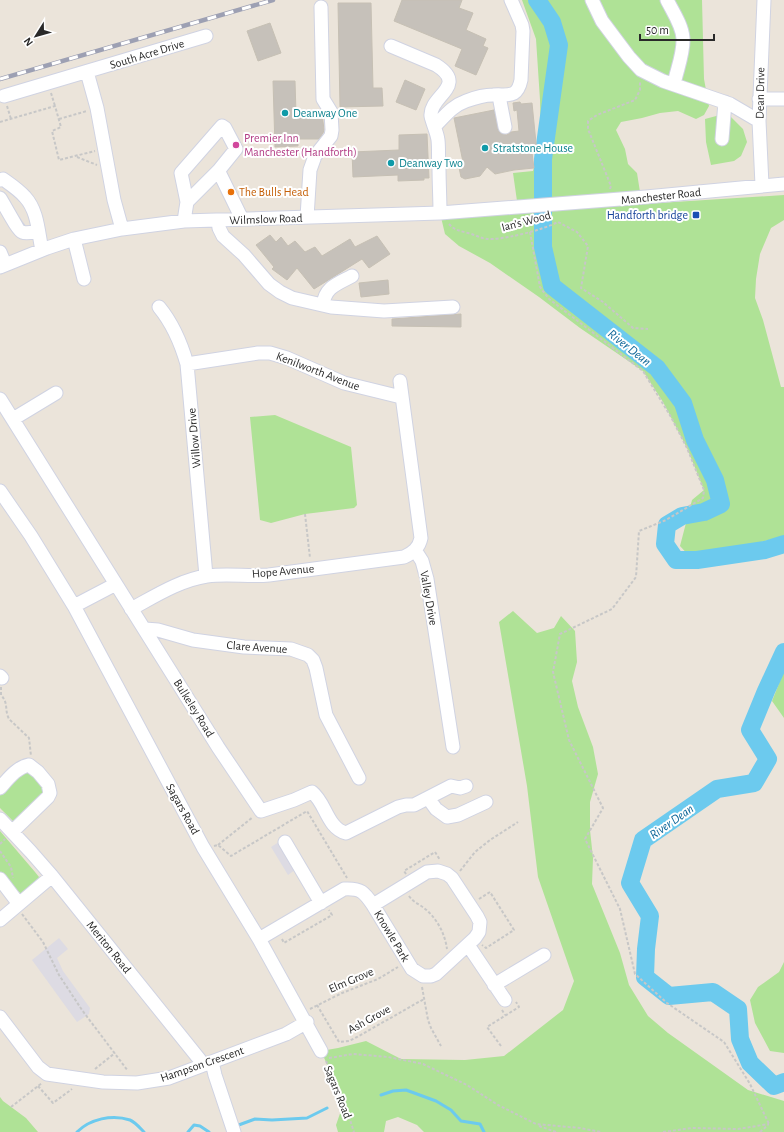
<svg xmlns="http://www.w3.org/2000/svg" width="784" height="1132" font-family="'Alegreya Sans',sans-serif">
<rect width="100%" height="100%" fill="#ebe4da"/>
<path fill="#dddbe3" d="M285,838L302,865L288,875L271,847Z
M59,938L68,949L57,958L63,971L90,1008L89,1014L77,1022L32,960Z"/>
<path fill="#afe296" d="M522,0H702L704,79L709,106L704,115L696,119L678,111L660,113L642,118L621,122L616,130L625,149L628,164L637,173L640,192L608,205L643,204L784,195V220L771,228L760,254L756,279L755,298L763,320L781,387H784V536L693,560L680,546L692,500L704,490L687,448L663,402L643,371L580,328L539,297L490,263L459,246L445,234L440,213L518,208L513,173L533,171L541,138L540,100L536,39Z
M720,115L731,117L743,129L747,142L741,156L734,161L711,165L706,142L705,119Z
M275,415L351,447L357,505L354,508L305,514L271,523L260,520L250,417Z
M513,611L537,633L554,628L561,616L575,631L577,662L572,681L578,707L593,747L598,774L590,802V830L593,858L592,884L620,953L629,985L648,1016L668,1033L748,1090L784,1101V1132H424L417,1125L398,1117L386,1121L384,1132H338L336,1125L344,1102L321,1051L338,1048L366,1041L401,1059L465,1060L504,1056L563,1010L574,981L538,877L527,786L499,622Z
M784,671V718L772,701Z
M27,769L46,791L14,822L0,808V793Z
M0,831L35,872L39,877C37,884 28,893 21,894L0,873Z
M784,962V1053L770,1051L755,1023L750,1000L758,987L779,972Z
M0,1097L3,1101L26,1118L38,1132H0Z"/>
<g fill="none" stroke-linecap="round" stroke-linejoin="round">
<path stroke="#6ccaee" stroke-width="3" d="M381,1095L393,1091L406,1090L436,1101L451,1110L461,1121L480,1124L484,1132
M236,1126L255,1119L272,1120L307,1118L327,1108
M77,1132C90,1119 112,1114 130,1120C135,1122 140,1128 144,1132
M188,1132L194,1125L200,1126L209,1132"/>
<path stroke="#6ccaee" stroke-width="18" d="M537,0L552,22L559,45L543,159V247L552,286L657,368L683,403L695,440L715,480L721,504L704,512L682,516L667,525L665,544L676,560H697L765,550L784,544
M784,652L766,691L750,730L768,759L754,783L717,789L643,840L630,883L650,916L646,949L645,977L669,996L713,992L738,1009L740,1039L750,1063L774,1086L784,1082"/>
</g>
<path fill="#c6c1ba" stroke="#c6c0b4" d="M402,0H462L459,8L473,13L466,30L486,39L483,46L488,48L476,75L455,66L462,49L394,21Z
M338,3H371L373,88H382L383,106L340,107Z
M270,23L281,53L258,61L247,31Z
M405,80L425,89L416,110L396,102Z
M273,81H295L296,114L322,113L324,130L323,133L319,139H298V146L275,147Z
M520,102L521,104L532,103L537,153H532L534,168L514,170L495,174L487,167L480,176L465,179L461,177L458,163L463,162L454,118L494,110L499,132L502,134L507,135L511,132L519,131L517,110L514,111L513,103Z
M427,134L429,178H424V180L398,181V175L353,177L352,152L399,150V135Z
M270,235L276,242L281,237L288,246L295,241L305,252L315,247L322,256L350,239L355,247L377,236L390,254L369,268L362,259L314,289L297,268L287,280L272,269L274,267L256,245Z
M388,280L389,294L361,297L359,283Z
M461,314V327L392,326V319Z"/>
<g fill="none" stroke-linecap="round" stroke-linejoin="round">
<g stroke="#d0d3e2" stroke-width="15">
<path id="minor" d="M592,0L602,21L629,57L641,70L663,81L730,104L759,121
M667,0C673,12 682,25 683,38C684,53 677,69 674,84
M391,46L436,65C469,86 429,96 431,116C432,122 437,132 438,140C439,149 438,158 439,167C439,183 440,198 440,213
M87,72L97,108L114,200L122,229
M4,96L206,36
M499,96L505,127
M759,99H784
M435,126C445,116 452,106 466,101C474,98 484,95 493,95C508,94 517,99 521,80L523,31L522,25L511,0
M722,139L725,102
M0,180L3,179C10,184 19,190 25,197C38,211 38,232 42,250
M762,185L759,121L764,0
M0,198C4,204 18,231 22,232C27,234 33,232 38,231
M187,202L219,170
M307,217L310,170L315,156L331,136L332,130L331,112L323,99L321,7
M218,220L219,228L223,236L244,255L269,284L280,292L292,298L331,307L384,311L453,307
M184,221L187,202L181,173L222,126L225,128L236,149L219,170L220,174L242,219
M74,239L84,279
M0,252L5,264
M0,267L47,248L74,239L122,229L184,221L440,213L646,197L784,184
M323,305C325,287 337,284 352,276
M159,307C173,324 181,343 187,364L206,576
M187,364L258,353H270L287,358L344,383L401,397
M0,399L218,747L261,811L294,800L312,792C326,803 327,828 346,833L398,807L406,805H414L451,786L460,788L466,786
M13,419L56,393
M0,491L31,536L74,606L203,847L259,939L321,1051
M415,550L422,561L427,579L453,747
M74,606L116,584
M131,609C155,596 180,580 207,576C228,573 249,577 269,575L404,557C413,553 419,548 421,538L400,381
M145,629L158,630L193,640L244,647L291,649L308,655L313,660L316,668L326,715L359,778
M0,676L2,678
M0,788C8,779 17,767 29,765L38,772L48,784L50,793L48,797L13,831
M428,798L436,809L447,817L458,815L486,802
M0,819L31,852L52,876L204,1065
M285,842L321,903
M0,879L19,904
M0,920L52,876
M259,939L344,889C361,888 364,892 373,905L427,872L438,871L447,874L452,878L477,916L480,922L479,932L475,938L436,974L431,976H423L412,969L373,905
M468,945L505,1000
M494,985L544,955
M0,1017L38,1067L47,1074L103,1082L137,1083L169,1078L286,1034L307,1022
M212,1062L215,1075L234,1132"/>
</g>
<path stroke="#c7c7c7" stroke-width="2" stroke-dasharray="3 2" stroke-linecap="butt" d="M51,93L55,106
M7,106L11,119
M59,119L87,111
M0,122L55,106L61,127L52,131L59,160L95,151
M77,157L97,165
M610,189L611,186L588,129V121L597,115L635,100L640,90V81
M449,224C454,230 460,231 468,233C476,235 483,240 492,239C511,238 542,230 558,222L577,232L588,246L581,288L603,302L633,328L648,329
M530,232L540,287L549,299L643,371L671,417L687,448L704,490L703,498L666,520L639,531L636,577L612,609L560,634L553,672L569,740L603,808L585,839L620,909L635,974L667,1003L724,1042L750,1084L769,1124
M305,514L310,558
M1,687V695C9,704 4,709 9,719L29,738L31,756
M0,844L5,839
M218,845L253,817
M214,846L218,845L231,856L307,811L347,878
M0,851L11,867L13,878
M460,871L475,852L490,840L518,822
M406,874L404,871L435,852L440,860
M409,896C413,902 419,904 424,908C437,918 445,934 447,949
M479,899L490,892L514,930L486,948L482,945
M22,914L43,942L59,975L82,1010L128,1071
M282,939L284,943L332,915L329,910
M422,987L428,1020L431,1028L441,1046
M317,1005L339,1042L349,1041L357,1037L424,999
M310,1009L342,993L378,979L398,967
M502,1010L505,1015
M501,1046L487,1027L519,1007L516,1002
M329,1058L353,1054L388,1057L423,1064L467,1085L498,1105L536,1124L580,1128L601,1132
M326,1061L344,1102L354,1132
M95,1069L115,1053
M38,1086L53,1103L72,1089
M11,1107L42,1083
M539,1126L556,1132
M663,1132L692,1128L738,1129L769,1124
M760,1132L768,1125"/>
<use href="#minor" stroke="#fff" stroke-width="13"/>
<g stroke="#9da0b3" stroke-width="4.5">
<path id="rail" d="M0,79L273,0"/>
</g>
<use href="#rail" stroke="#fff" stroke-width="3" stroke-dasharray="9" stroke-linecap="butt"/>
</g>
<g fill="#0f9aa8" stroke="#fff" stroke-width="1.5">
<circle cx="285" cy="113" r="4"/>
<circle cx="485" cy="148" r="4"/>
<circle cx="391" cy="163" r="4"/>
</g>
<circle fill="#d1479c" stroke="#fff" stroke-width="1.5" cx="236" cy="145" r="4"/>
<circle fill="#e8710a" stroke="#fff" stroke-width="1.5" cx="231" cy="192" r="4"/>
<rect fill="#1a4fb4" stroke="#fff" stroke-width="1.5" x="692" y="211" width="8" height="8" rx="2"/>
<g text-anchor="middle" stroke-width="4" stroke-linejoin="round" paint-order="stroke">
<g font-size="12" fill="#292929" stroke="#fff">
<text transform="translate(147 54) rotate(-17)" y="4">South Acre Drive</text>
<text transform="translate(760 93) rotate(-89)" y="4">Dean Drive</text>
<text transform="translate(661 196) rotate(-6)" y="4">Manchester Road</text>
<text transform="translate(266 219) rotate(-2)" y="4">Wilmslow Road</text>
<text transform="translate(526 221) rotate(-15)" y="4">Ian's Wood</text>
<text transform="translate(318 371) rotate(21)" y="4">Kenilworth Avenue</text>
<text transform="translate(194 438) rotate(-95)" y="4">Willow Drive</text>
<text transform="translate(283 571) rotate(-5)" y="4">Hope Avenue</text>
<text transform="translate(429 598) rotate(80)" y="4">Valley Drive</text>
<text transform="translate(257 647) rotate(4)" y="4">Clare Avenue</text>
<text transform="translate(194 708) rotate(58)" y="4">Bulkeley Road</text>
<text transform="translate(183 809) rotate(61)" y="4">Sagars Road</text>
<text transform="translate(392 936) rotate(59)" y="4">Knowle Park</text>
<text transform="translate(109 947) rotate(51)" y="4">Meriton Road</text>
<text transform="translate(351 980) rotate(-23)" y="4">Elm Grove</text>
<text transform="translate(369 1019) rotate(-29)" y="4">Ash Grove</text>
<text transform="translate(202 1064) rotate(-19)" y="4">Hampson Crescent</text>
<text transform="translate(338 1092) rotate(68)" y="4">Sagars Road</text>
</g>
<g font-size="12" fill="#0d838f" stroke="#fff" text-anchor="start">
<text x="293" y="117">Deanway One</text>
<text x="493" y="152">Stratstone House</text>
<text x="399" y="167">Deanway Two</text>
</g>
<g font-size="12" fill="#b23c85" stroke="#fff" text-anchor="start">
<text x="244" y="142">Premier Inn<tspan x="244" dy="14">Manchester (Handforth)</tspan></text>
</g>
<g font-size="12" fill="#c56008" stroke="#fff" text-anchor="start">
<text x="239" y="196">The Bulls Head</text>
</g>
<g font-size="12" fill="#164399" stroke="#fff" text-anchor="end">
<text x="688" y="219">Handforth bridge</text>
</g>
<g font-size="13" font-style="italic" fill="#0d6698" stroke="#fff">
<text transform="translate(630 347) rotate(38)" y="5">River Dean</text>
<text transform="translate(671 821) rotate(-35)" y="5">River Dean</text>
</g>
</g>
<g transform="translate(36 36) rotate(233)" stroke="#ffffff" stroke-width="3" paint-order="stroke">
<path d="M0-3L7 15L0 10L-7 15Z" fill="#292929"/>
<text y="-6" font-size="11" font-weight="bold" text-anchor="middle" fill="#292929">N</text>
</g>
<path d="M640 34v6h74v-6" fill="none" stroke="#292929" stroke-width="2"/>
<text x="646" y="34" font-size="12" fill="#292929" stroke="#ffffff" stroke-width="3" paint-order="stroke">50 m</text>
</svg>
